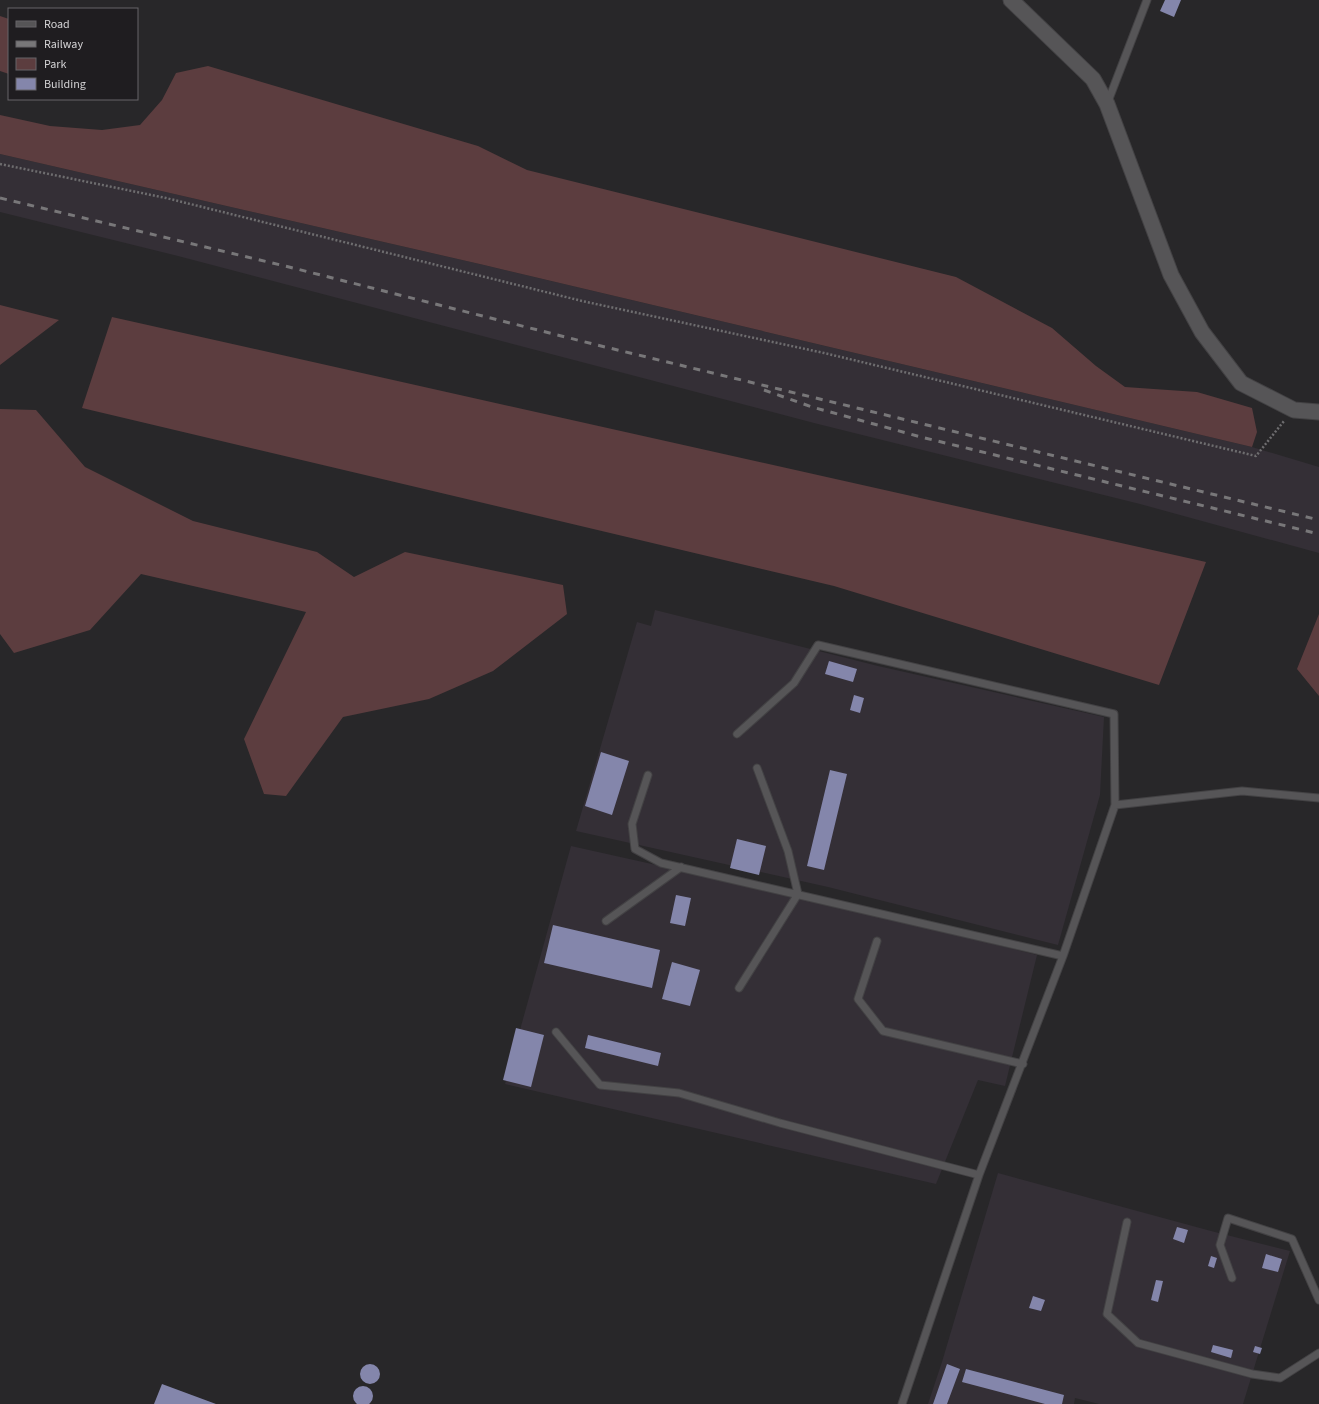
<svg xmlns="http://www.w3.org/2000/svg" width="1319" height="1404" font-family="'Source Sans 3',sans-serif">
<rect width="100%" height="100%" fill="#282729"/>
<path fill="#342f36" d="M0,154L484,265L1252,447L1319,467V553L1140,504L814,423L178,256L0,212Z
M655,610L878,666L1104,717L1100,795L1058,945L828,887L576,831L637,622L651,626Z
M571,846L832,904L1037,955L1005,1086L978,1080L936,1184L505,1084Z
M998,1173L1211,1231L1290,1251L1243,1404H1099L1075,1398L1074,1404H928L942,1362Z"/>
<path fill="#5c3d3f" d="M0,16L9,19V74L0,71Z
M208,66L478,146L527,170L956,277L1052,328L1096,366L1125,387L1197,392L1252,408L1257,432L1252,447L484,265L0,154V115L50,126L102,130L140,125L162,100L176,73Z
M0,305L59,320L0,365Z
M112,317L1206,562L1159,685L834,586L82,408Z
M0,409L36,410L85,467L193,521L317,552L354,577L405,552L563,585L567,614L493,671L429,699L343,717L286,796L264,794L244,739L306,612L141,574L90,630L14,653L0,634Z
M1319,614V696L1297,669Z"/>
<path fill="#8486ab" d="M1165,0H1181L1174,17L1160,11Z
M829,661L857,669L853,682L825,674Z
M854,695L864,698L860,713L850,710Z
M601,752L629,761L612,815L585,806Z
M830,770L847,774L824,870L807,866Z
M737,839L766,846L759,875L730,868Z
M676,895L691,898L685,926L670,923Z
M553,925L660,950L652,988L544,963Z
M672,962L700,970L690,1006L662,999Z
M516,1028L544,1035L531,1087L503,1080Z
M588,1035L661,1053L658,1066L585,1048Z
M1177,1227L1188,1230L1184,1243L1173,1239Z
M1266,1254L1282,1259L1278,1272L1262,1268Z
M1211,1256L1217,1258L1214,1268L1208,1266Z
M1156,1280L1163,1281L1158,1302L1151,1300Z
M1033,1296L1045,1300L1041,1311L1029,1308Z
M1213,1345L1233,1350L1231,1358L1211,1352Z
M1255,1346L1262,1348L1260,1354L1253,1352Z
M360 1374a10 10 0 1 1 20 0a10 10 0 1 1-20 0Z
M947,1364L960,1369L947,1404H933Z
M966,1369L1064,1395L1062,1404H1045L962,1382Z
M162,1384L216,1404H154Z
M353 1396a10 10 0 1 1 20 0a10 10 0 1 1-20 0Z"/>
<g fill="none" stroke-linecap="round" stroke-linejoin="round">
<g stroke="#434244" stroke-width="9">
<path id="service" d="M1107,104L1147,0
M737,734L794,683L818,645L1114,714L1115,805
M648,775L632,824L635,849L661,863L1063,956L979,1175L902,1404
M606,921L681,867
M877,941L858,999L883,1031L1023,1064
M1063,956L1115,805L1242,791L1319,798
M739,988L798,894L788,851L757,768
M556,1032L600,1085L679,1093L780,1123L979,1175
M1127,1222L1107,1314L1138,1343L1252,1374L1280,1378L1319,1353
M1232,1278L1220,1245L1228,1218L1292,1239L1319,1300"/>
</g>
<g stroke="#434244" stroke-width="17">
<path id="minor" d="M1011,0L1093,79L1107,104L1171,275L1202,332L1241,383L1294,410L1319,412"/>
</g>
<path stroke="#6e6d6f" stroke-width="2.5" stroke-dasharray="2 2" stroke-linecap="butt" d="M0,164L166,198L582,301L824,353L1256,456L1284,421"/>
<use href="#service" stroke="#565557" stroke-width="7"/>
<use href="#minor" stroke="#565557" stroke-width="15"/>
<path stroke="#787779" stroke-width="3" stroke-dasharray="7 7" stroke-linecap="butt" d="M0,198L289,267L597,345L1319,520
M764,390L812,407L921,437L1319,534"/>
</g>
<rect x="8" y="8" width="130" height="92" fill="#1f1d20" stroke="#676568"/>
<rect x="16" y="21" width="20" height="6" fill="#565557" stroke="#676568"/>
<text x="44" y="28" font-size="12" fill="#d3d2d4">Road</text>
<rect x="16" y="41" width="20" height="6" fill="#787779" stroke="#676568"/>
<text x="44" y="48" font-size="12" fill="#d3d2d4">Railway</text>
<rect x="16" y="58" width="20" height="12" fill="#5c3d3f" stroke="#676568"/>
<text x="44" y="68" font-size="12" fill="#d3d2d4">Park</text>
<rect x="16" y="78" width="20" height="12" fill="#8486ab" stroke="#676568"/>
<text x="44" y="88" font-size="12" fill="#d3d2d4">Building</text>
</svg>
